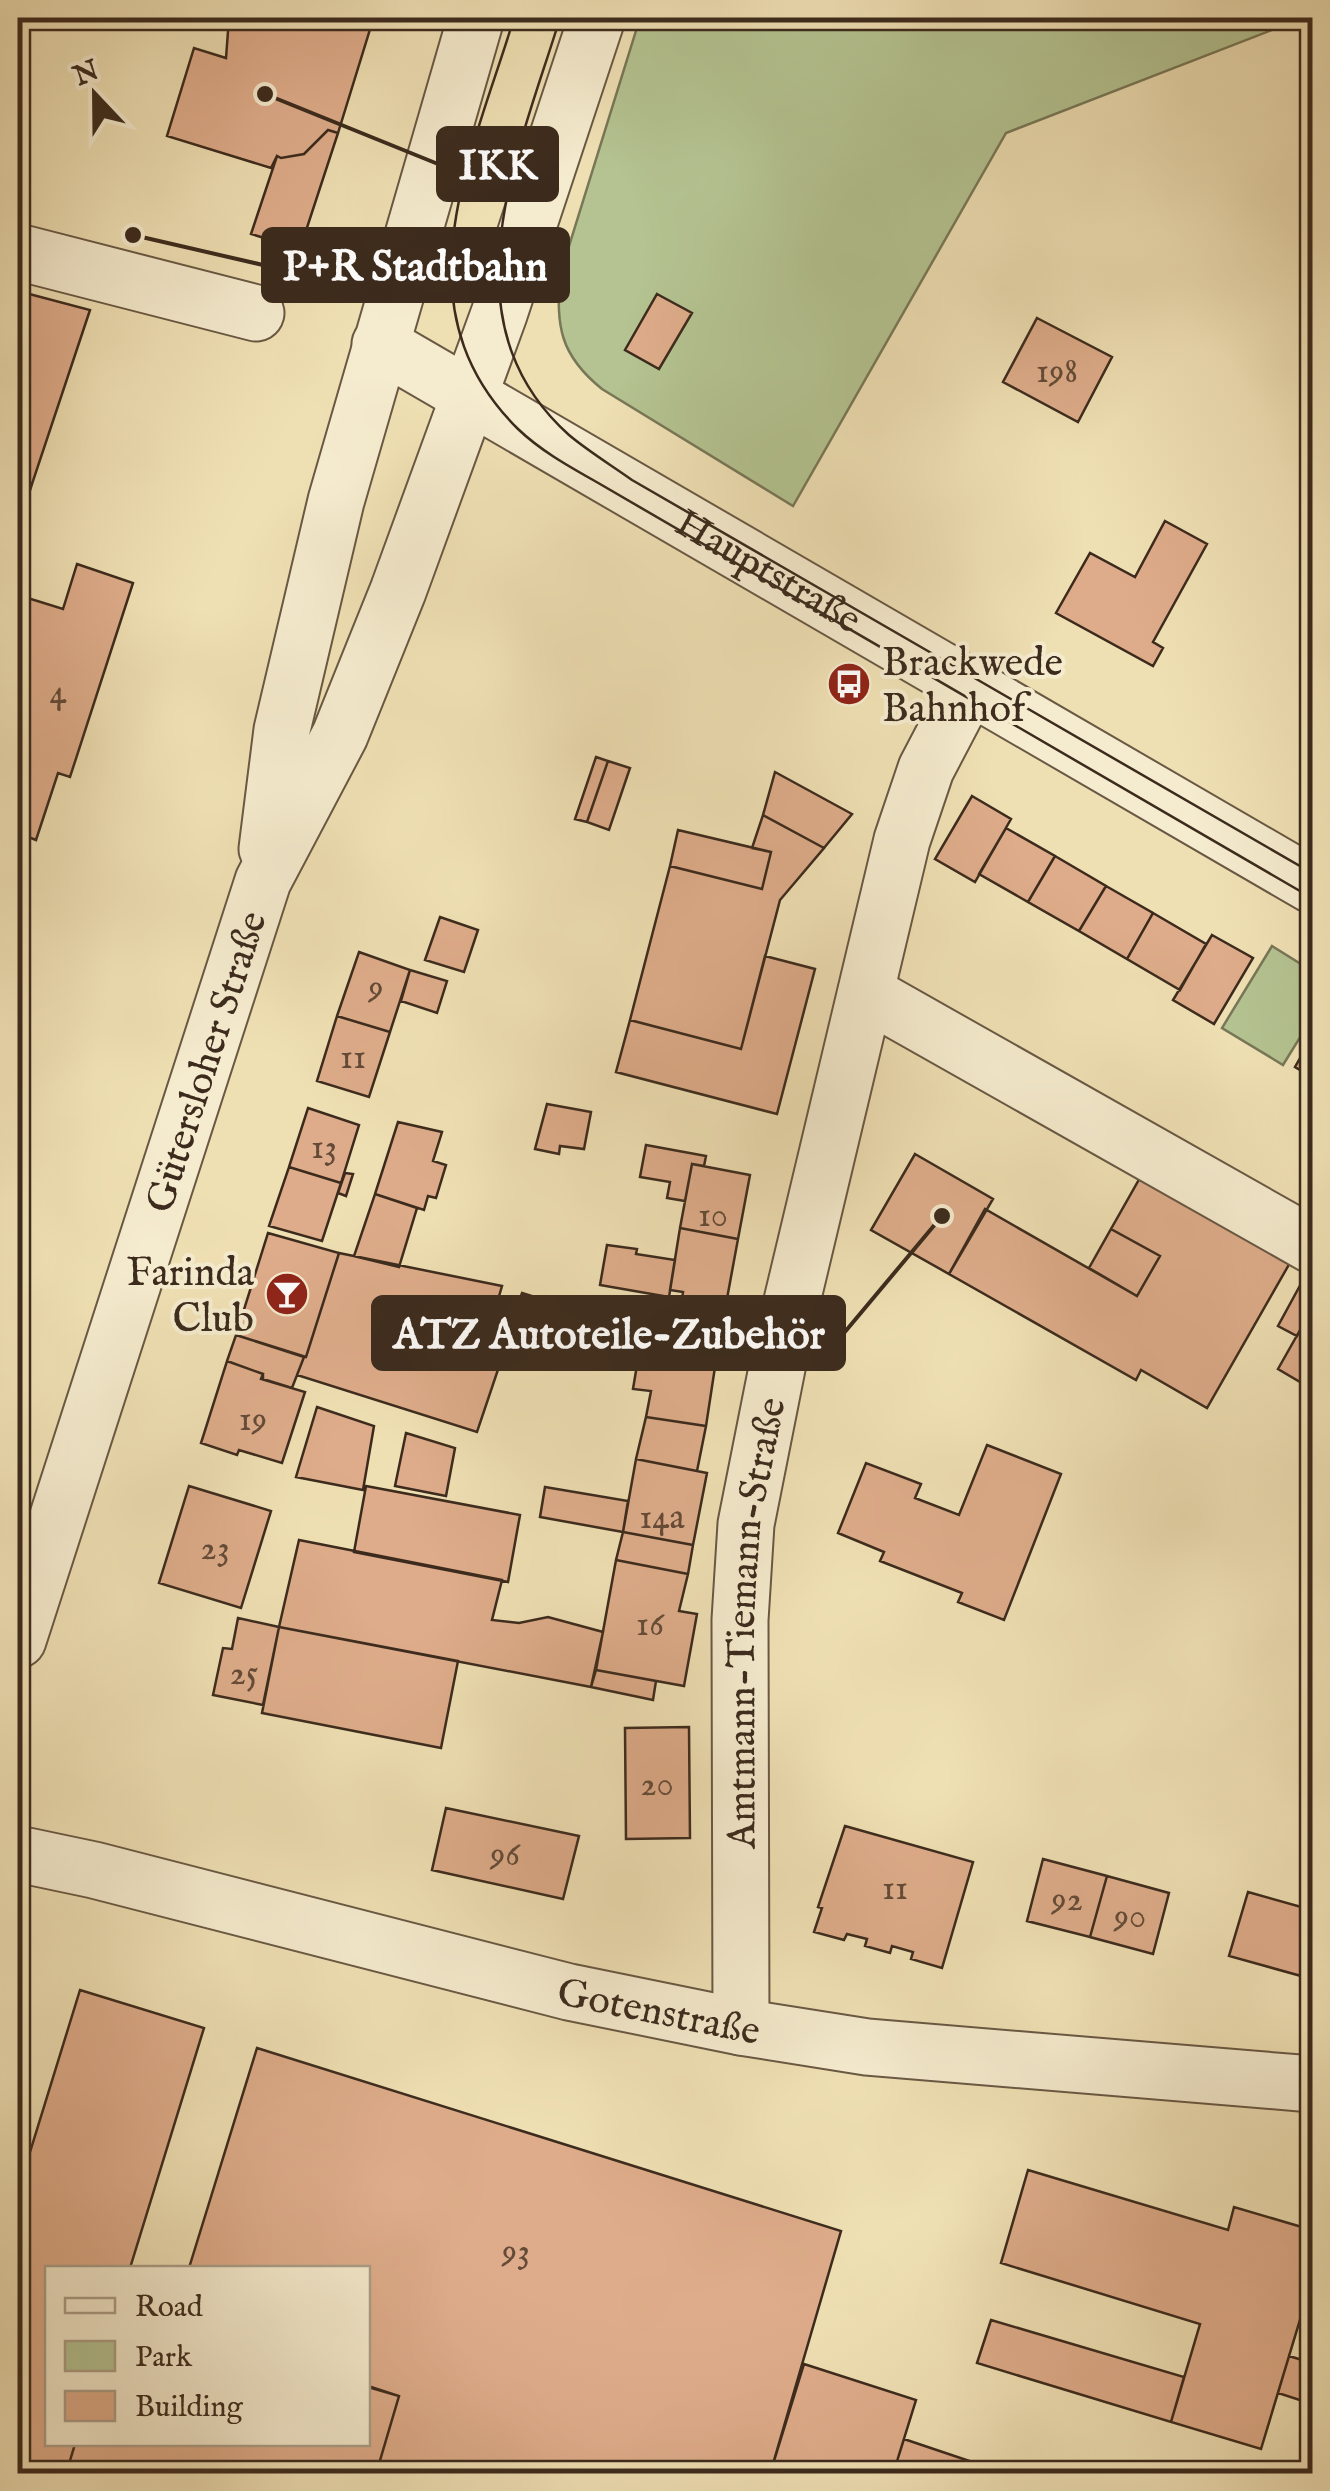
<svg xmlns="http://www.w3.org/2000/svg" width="1330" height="2491" font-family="'IM FELL English',serif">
<rect width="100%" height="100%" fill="#efe0b4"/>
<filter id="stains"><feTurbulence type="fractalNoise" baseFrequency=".002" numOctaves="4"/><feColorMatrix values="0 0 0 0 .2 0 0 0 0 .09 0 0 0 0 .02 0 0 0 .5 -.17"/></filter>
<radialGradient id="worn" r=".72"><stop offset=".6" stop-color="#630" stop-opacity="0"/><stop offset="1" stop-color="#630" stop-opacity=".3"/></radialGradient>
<path fill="#b4c391" stroke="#787757" stroke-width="2.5" d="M640,18H1303L1006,133L793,506L602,389C560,355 556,327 560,275Z
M1272,946L1312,971V1018L1283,1065L1222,1028Z"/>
<path fill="#deac8a" stroke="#3c2b1d" stroke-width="2.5" d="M229,18H361L360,23L371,26L338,133L328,130L304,154L281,158L277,156L271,168L167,136L194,48L226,58Z
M328,130L338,133L300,249L251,234L277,156L281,158L304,154Z
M18,291L90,310L32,484L18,480Z
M657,294L692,313L659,369L625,350Z
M1037,318L1112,357L1078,422L1003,382Z
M18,480L32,484L18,528Z
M1165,521L1207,544L1153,642L1163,648L1153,666L1056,613L1090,553L1135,577Z
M77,564L133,583L70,777L58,773L36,840L18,833V595L63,609Z
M596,757L608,761L587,822L575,819Z
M608,761L630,768L609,830L587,822Z
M775,772L852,814L824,848L763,815Z
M972,796L1011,819L975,882L935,859Z
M763,815L824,848L780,900L741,1049L630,1020L670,866L762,889L771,852L752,848Z
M1006,828L1055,856L1028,902L979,874Z
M678,830L771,852L762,889L670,866Z
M1055,856L1106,886L1079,931L1028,902Z
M1106,886L1153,913L1127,959L1079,931Z
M1153,913L1206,944L1180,990L1127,959Z
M440,917L478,930L464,972L425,960Z
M1212,935L1253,958L1214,1024L1173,1000Z
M359,952L410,970L390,1032L337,1016Z
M765,956L815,969L777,1114L616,1072L630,1020L741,1049Z
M410,970L447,981L437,1013L401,1001Z
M337,1016L390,1032L369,1097L317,1081Z
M1312,1037V1077L1295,1067Z
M547,1104L591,1112L584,1149L560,1146L559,1154L535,1149Z
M308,1108L359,1125L341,1183L289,1167Z
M398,1122L442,1132L433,1161L446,1165L436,1198L428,1196L424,1210L375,1194Z
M646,1145L706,1156L704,1166L692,1164L685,1201L667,1198L670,1182L640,1177Z
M915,1154L993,1199L949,1274L871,1230Z
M692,1164L750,1175L738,1239L680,1228Z
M289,1167L341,1183L322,1241L269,1226Z
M1145,1169L1295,1254L1207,1408L1141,1370L1136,1380L949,1274L985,1209L1137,1296L1160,1256L1111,1229Z
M345,1173L353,1174L346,1196L338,1193Z
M375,1194L417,1208L399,1267L354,1256Z
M680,1228L738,1239L726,1304L699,1299L698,1309L681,1306L683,1292L670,1290Z
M1111,1229L1160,1256L1137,1296L1089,1268Z
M268,1233L339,1253L306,1357L236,1335Z
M607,1245L637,1249L636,1254L675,1260L669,1297L600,1285Z
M339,1253L502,1286L490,1327L510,1334L477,1432L297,1375L304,1357H306Z
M1303,1280L1312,1286V1309L1297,1336L1278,1326Z
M522,1293L551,1302L542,1332L512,1322Z
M555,1297L586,1304L576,1342L539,1339Z
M1312,1309V1389L1278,1369Z
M236,1335L304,1357L292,1388L263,1379V1374L227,1361Z
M641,1341L717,1354L706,1426L646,1417L651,1391L633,1389Z
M227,1361L263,1374L261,1379L305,1392L282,1463L239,1450L237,1455L201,1443Z
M317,1407L374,1426L363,1490L296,1477Z
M646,1417L706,1426L697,1471L636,1459Z
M406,1433L455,1448L446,1496L395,1486Z
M987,1445L1061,1474L1004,1620L958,1602L962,1593L880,1561L884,1552L838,1533L866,1463L921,1484L915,1498L959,1515Z
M636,1459L707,1473L693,1545L623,1532Z
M189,1486L271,1511L241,1608L159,1583Z
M366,1486L520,1515L508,1582L354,1552Z
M545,1487L628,1501L623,1532L540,1517Z
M623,1532L693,1545L688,1574L616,1560Z
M299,1540L502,1580L492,1620L519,1623L548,1617L603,1632L591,1687L279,1627Z
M616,1560L688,1574L679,1611L697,1614L684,1686L596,1670Z
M238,1618L279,1627L263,1705L213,1695L223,1648L232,1649Z
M279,1627L458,1661L441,1748L262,1713Z
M596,1670L656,1681L653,1700L591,1687Z
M689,1727L690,1838L626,1839L625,1728Z
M446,1808L579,1836L563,1899L432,1870Z
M845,1826L973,1862L942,1968L911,1959L913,1952L892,1946L890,1953L865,1946L867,1939L847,1934L844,1940L814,1932L822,1908L818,1907Z
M1043,1859L1107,1876L1090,1937L1027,1921Z
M1107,1876L1169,1893L1153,1954L1090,1937Z
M1248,1892L1312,1910V1979L1229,1956Z
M80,1990L204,2028L130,2268H48V2444H75L66,2474H18V2191Z
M257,2048L841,2231L770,2474H376L399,2396L368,2387V2268H189Z
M1028,2170L1228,2230L1234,2207L1312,2230V2280L1261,2449L1171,2422L1200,2324L1001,2263Z
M991,2320L1184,2377L1171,2422L977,2363Z
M1289,2356L1312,2363V2404L1278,2393Z
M804,2364L916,2400L893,2474H770Z
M368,2386L399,2396L376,2474H66L75,2444H368Z
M904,2439L1008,2474H893Z"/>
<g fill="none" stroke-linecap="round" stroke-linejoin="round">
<g stroke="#695843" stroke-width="59">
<g id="minor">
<path d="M18,252L256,313"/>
<path id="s1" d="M380,344L1312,885"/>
<path d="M267,849L282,730L336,501L476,18"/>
<path d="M866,993L1312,1245"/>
<path id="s2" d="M18,1640L263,881L340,735L398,591L499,314L597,18"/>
<path id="s3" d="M18,1854L94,1870L569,1992L741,2027L867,2047L1312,2084"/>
<path id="s4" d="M741,2027L740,1620L746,1524L782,1343L902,840L926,769L970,685"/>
</g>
</g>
<use href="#minor" stroke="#f5ebce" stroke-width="55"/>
<path stroke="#3c2b1d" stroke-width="2.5" d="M514,18C472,156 395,307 518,429C542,452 572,468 600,484L1312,898
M560,18C519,152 441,320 569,435C588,451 611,465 632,480L1312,873"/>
</g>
<defs>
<g id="bus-disc" transform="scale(2.25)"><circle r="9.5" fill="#8f2418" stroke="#f5ebce"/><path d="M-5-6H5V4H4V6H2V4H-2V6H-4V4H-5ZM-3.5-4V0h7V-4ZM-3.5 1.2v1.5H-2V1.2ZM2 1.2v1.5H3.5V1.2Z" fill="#fff"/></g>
<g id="bar-disc" transform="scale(2.25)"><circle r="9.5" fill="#8f2418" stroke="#f5ebce"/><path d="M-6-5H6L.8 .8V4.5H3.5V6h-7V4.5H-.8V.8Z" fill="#fff"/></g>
</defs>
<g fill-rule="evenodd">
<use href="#bus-disc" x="849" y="684"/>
<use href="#bar-disc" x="287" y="1294"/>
</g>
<g text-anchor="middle" stroke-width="8" stroke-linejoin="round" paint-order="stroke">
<g font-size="35" fill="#644b38">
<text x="1057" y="382">198</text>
<text x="58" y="703">4</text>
<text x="376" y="998">9</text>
<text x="353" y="1068">11</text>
<text x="324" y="1158">13</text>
<text x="713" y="1226">10</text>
<text x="253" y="1430">19</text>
<text x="662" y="1528">14a</text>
<text x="215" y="1559">23</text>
<text x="650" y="1635">16</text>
<text x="244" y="1684">25</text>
<text x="657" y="1795">20</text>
<text x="505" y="1865">96</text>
<text x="895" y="1899">11</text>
<text x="1067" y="1910">92</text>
<text x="1130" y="1927">90</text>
<text x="516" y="2262">93</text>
</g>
<g font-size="40" fill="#3c2b1d" stroke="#f5ebce">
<text dy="14" stroke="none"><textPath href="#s1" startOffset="450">Hauptstraße</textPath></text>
<text dy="14" stroke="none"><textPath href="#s2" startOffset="608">Gütersloher Straße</textPath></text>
<text dy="14" stroke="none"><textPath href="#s4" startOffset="405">Amtmann-Tiemann-Straße</textPath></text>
<text dy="14" stroke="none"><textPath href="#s3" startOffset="660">Gotenstraße</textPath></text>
</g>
<g font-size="40" fill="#3c2b1d" stroke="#f5ebce" text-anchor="start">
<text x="882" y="675">Brackwede<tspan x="882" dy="46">Bahnhof</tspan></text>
<text x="254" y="1285" text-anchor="end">Farinda<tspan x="254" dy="46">Club</tspan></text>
</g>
</g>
<path fill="none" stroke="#3c2b1d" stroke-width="4" d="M265 94L438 164M133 235L263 265M942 1216L844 1333"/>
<g fill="#3c2b1d" stroke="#f5ebce" stroke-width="4">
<circle cx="265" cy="94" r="10"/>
<circle cx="133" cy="235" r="10"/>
<circle cx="942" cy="1216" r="10"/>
</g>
<g fill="#3c2b1d" stroke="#3c2b1d" stroke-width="4">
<rect x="438" y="128" width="119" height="72" rx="10"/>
<rect x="263" y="229" width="305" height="72" rx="10"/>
<rect x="373" y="1297" width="471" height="72" rx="10"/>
</g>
<g font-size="42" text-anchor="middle" font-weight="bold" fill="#fff">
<text x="498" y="179">IKK</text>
<text x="415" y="280">P+R Stadtbahn</text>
<text x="609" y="1348">ATZ Autoteile-Zubehör</text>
</g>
<rect width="1330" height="2491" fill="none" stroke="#efe0b4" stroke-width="60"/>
<rect x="20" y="20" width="1290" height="2451" fill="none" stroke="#3c2b1d" stroke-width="5"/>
<rect x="30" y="30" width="1270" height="2431" fill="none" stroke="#3c2b1d" stroke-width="2.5"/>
<rect x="45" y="2266" width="325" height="180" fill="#f5ebce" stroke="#ab9e87" stroke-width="2.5"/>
<rect x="65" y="2298" width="50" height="15" fill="#f5ebce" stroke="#ab9e87" stroke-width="2.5"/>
<text x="135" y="2316" font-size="30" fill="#3c2b1d">Road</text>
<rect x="65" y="2341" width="50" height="30" fill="#b4c391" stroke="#ab9e87" stroke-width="2.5"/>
<text x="135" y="2366" font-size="30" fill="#3c2b1d">Park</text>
<rect x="65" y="2391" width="50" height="30" fill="#deac8a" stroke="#ab9e87" stroke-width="2.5"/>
<text x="135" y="2416" font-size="30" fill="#3c2b1d">Building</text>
<g transform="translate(95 95) rotate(338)" stroke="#f5ebce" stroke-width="8" paint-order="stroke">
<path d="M0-8L18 38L0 25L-18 38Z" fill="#3c2b1d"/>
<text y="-15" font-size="28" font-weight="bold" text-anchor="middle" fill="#3c2b1d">N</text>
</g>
<rect width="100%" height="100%" filter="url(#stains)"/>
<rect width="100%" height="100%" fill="url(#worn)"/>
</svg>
